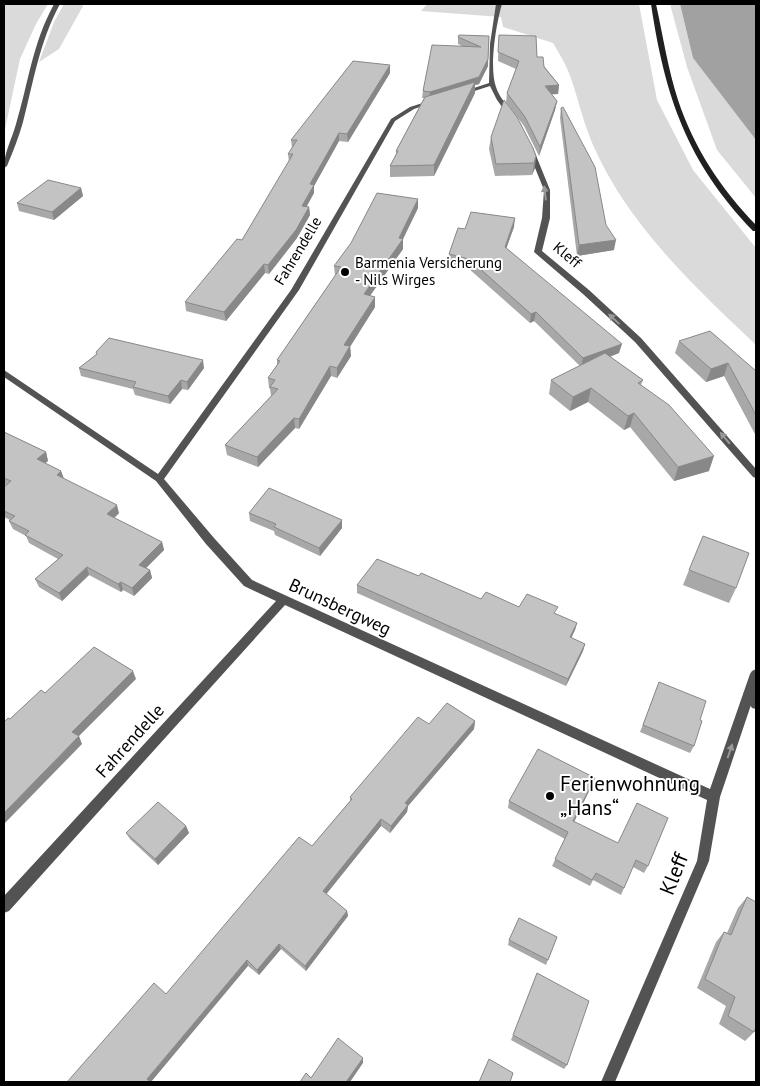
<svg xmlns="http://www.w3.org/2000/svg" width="760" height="1086" font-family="'PT Sans',sans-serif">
<rect width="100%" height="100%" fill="#fff"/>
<path fill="#dadada" d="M4,4H48L36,24L20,59L4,134Z
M64,4H81L83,6L59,49L39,62L54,22Z
M427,4H639L657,100L693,170L756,248V345C694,286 628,225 593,145C583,122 578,97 569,73C565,63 559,53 553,43L503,27L501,17L421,11Z
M670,4H680L693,58L756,140V198L717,150L687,67Z"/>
<path fill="#a1a1a1" d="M680,4H756V140L693,58Z"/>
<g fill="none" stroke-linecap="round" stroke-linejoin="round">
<path fill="#535353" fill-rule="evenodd" d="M749,689C758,692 756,701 756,709L752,708L743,694L745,691Z"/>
<path fill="#535353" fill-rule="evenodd" d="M54,4H60C39,43 34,80 23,122C19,137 13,151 7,166L4,168C4,152 12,139 16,124C29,81 32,45 54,4Z
M496,4H502C496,24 489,68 496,87C499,97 507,105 513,114L510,116L508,115L497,100L490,86L462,95L459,93L489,83L490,44Z
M432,100L437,101L414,109L395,121L299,290L164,479L214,538L252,580L710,789L750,674L752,671L756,669V690L720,797L709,861L615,1082H601L697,861L707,800L285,605L9,911L4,913V896L276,601L244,586L206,544L156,481L4,377V370L158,474L291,290L391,119L410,107Z
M530,146L533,148L550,190V218L542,251L589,290L641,338L756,469V478L753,477L635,342L583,294L534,252L542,218L544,190L527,148Z"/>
<path fill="#202020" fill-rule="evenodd" d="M651,4H656C663,36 668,69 678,100C694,148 721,189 756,225V231H753C687,162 665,97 651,4Z"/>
</g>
<path fill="#a8a8a8" d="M499,35L537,57L559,85L558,94H551L557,101L555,110L539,156L524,126L506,102L507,93L516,69L498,61Z
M489,36L488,66L479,84L475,85V93L434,176L390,177V166L396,155V151L424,98H422L423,91L462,46L458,44V37Z
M390,73L348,142L339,141L314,186V193L307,206L309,207L310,215L297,238L269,274L265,273L226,321L186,311L185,302L242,240L289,162L288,154L292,148L291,140Z
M561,108L614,250L577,256L560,118Z
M491,137L533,148L535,168L532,175L495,176L489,149Z
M81,188L83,196L54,220L19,211L17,203Z
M418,208L403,239V249L370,296L375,297V307L350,346L351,356L337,378L331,376L299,429L295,428L258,467L227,455L225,445L271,396L270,389L269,388L268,378L277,365V360L335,276L334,266Z
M514,227L506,248L619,353L610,357L643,380L641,385L709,471L674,481L630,427L624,430L588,402L570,411L549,394L551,380L580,366L534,321L530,323L468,268L448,263L449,254L465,229Z
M679,341L756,371V436L724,376L706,382L675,353Z
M96,352L204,368L188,390L182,389L170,404L135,395L133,389L81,376L79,368L97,354Z
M4,432L46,452L48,461L45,463L61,471L64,479L119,513L114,518L162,542L164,550L146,568L150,570L152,578L134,596L123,590L121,592L89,575L62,601L39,587L35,579L58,559L29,543L26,536L13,529L9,521L10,520L4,517V487L6,485L4,484Z
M249,513L342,528L320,556L275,535L274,531L250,521Z
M689,570L736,588L729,603L683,585Z
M419,576L481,599L556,614L577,623L575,630L571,638L585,644L583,651L566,686L357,593V585Z
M659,682L694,746L690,753L640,732Z
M475,721L474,729L408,806L407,812L390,833L381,826L326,894L347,911L348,916L306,971L281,949L259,975L248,966L166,994L312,846L350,801V797L429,724Z
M592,785L574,822L648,866L644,873L633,867L621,895L593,880L590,886L552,866L565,839L508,808L509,801Z
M186,826L189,833L158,865L130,839L126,833Z
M747,897L754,1032L745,1041L719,1024L726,1006L697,988L716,942L724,932L727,933L738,908Z
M557,937L546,965L508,945L509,940Z
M537,973L567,1065L564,1069L511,1040Z"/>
<path fill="#888" d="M488,59V66L479,84L475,85V93L434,176V165L429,99L430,92Z
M390,65V73L348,142L347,134Z
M559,85L558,94L544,95L545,86Z
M557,101L555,110L539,156L540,147Z
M339,133V141L314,186V193L302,214V206L310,184Z
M536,156L535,168L532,175L534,163Z
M81,188L83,196L54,220L52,212Z
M418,199V208L403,239V249L364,304V294L399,238Z
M309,207L310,215L297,238L269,274L268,265Z
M515,218L514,227L504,255L505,247Z
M616,240L614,250L577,256L579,245Z
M264,264L265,273L226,321L224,312Z
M375,297V307L345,355L344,345Z
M536,312L534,321L530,323L531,314Z
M622,344L619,353L581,367L583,358Z
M350,346L351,356L337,378V368Z
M203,360L204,368L188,390L187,382Z
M728,363L724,376L706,382L711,369Z
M330,366L331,376L299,429V419Z
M181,380L182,389L170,404L168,396Z
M591,388L588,402L570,411L573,397Z
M634,413L630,427L624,430L628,416Z
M294,418L295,428L258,467L257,457Z
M46,452L48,461L40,467L37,459Z
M714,456L709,471L674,481L678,467Z
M61,471L64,479L57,475Z
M117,505L119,513L110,522L107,514Z
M342,520V528L320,556L319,548Z
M162,542L164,550L141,573L139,565Z
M87,567L89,575L62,601L59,593Z
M150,570L152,578L134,596L132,588Z
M121,582L123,590L121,592L118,584Z
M577,623L575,630L568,645L570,637Z
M585,644L583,651L566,686L568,679Z
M133,671L136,679L76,739L72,732Z
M475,721L474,729L408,806L407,812L390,833L391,826L405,803Z
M79,736L82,744L4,824V813Z
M595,778L592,785L571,828L573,821Z
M381,819V826L324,897L323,891Z
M186,826L189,833L158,865L155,859Z
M347,911L348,916L306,971L305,966Z
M279,944L281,949L259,975L257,970Z
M247,960L248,966L151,1082H150L147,1079Z
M363,1058V1063L350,1082H346Z"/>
<path fill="#c3c3c3" stroke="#888" d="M459,35L489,36L488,59L479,77L430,92L423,91L432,45L481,47L458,37Z
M499,35L536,36L537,57H543L544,67L559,85L545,86L557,101L540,147L525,117L507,93L519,61L498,52Z
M353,61L390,65L347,134L339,133L310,184L314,185L302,206L309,207L296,230L268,265L264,264L224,312L185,302L237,239L242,240L293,154H288L297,140H291Z
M475,82L434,165L390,166L398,151H396L425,97Z
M504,100L517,117L533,148L536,156L534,163L496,164L491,137Z
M563,107L595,167L606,225L616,240L579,245L561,108Z
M48,180L81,188L52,212L17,203Z
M377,193L418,199L399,238L403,239L364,294L375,297L344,345L350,346L337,368L330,366L299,419L294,418L257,457L225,445L278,389L270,387L275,380L268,378L280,361L277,360L341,267L334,266L351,243Z
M471,212L515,218L505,247L622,344L583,358L536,312L531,314L469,259L449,254L458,228L465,229Z
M710,331L756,371V415L728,363L711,369L679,341Z
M109,338L203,360L187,382L181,380L168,396L133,387L136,382L79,368L97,354L96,352Z
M605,353L643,380L638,383L669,405L714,456L678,467L634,413L628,416L591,388L573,397L551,380Z
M4,432L46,452L37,459L61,471L57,475L117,505L107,514L162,542L139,565L150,570L132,588L121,582L118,584L87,567L59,593L35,579L63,555L25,535L29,531L9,521L15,516L4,511V487L11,481L4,478Z
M269,488L342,520L319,548L274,527L276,524L249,513Z
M703,536L749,553L736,588L689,570Z
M377,559L419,576L421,573L481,599L486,592L519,607L527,594L558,607L554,613L577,623L570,637L585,644L568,679L357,585Z
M94,647L133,671L72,732L79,736L4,813V722L8,718L10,719L41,690L45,693Z
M659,682L706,701L700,720L702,721L694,746L643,725Z
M447,703L475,721L405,803L408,805L391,826L381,819L323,891L347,911L305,966L279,944L257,970L247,960L147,1079L150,1082H67L154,983L166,994L299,837L312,846L352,799L350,797L418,717L429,724Z
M538,749L595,778L573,821L618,843L637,803L668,818L648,866L636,860L624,888L596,873L592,880L555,859L568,832L509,801Z
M158,802L186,826L155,859L126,833Z
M747,897L756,902V1027L754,1032L728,1016L735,997L705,979L724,932L731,935Z
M519,918L557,937L548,960L509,940Z
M537,973L589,1001L567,1065L513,1035Z
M338,1038L363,1058L346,1082H300L306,1073L311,1078Z
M489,1059L513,1073L510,1082H479Z"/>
<defs><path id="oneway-solid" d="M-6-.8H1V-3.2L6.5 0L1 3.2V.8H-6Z" transform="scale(1.25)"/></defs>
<g fill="#989898">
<use href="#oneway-solid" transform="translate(545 193) rotate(-97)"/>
<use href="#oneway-solid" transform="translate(614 319) rotate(-137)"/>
<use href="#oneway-solid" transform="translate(725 438) rotate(-130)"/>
<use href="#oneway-solid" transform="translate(730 751) rotate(-71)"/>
</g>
<g fill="#000" stroke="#fff" stroke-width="2">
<circle cx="345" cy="272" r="5"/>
<circle cx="550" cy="796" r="5"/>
</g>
<g text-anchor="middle" stroke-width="4" stroke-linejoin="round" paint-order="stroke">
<g font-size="15" fill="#000" stroke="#fff">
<text transform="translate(298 251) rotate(-59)" y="5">Fahrendelle</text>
<text transform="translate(567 255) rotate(40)" y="5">Kleff</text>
</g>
<g font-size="15" fill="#000" stroke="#fff" text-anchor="start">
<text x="355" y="268">Barmenia Versicherung<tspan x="355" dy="17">- Nils Wirges</tspan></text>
</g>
<g font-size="18" fill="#000" stroke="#fff">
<text transform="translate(340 607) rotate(25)" y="6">Brunsbergweg</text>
<text transform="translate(130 741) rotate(-48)" y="6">Fahrendelle</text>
</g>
<g font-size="21" fill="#000" stroke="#fff" text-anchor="start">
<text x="560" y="791">Ferienwohnung<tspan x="560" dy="24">„Hans“</tspan></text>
</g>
<g font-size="21" fill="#000" stroke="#fff">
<text transform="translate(674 874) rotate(-68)" y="7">Kleff</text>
</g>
</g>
<rect width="760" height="1086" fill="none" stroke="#000000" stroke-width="10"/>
</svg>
